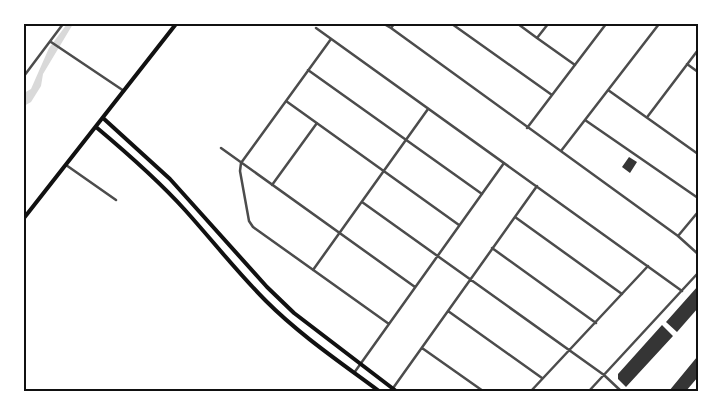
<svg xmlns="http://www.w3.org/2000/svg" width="722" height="415" font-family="Raleway,sans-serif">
<rect width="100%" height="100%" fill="#fff"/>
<path fill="#d9d9d9" d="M67,24H73L43,74L41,86L31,102L24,106V93L31,89L49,48Z"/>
<path fill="#353535" d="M629,157L637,162L630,173L622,167Z
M698,286V308L677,332L666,322Z
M662,325L673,336L626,387L618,379V374Z
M697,357L698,377L686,391H669Z"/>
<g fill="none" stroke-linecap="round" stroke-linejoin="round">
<path stroke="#4c4c4c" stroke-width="2.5" d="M384,24L391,28L394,24
M452,24L552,95
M518,24L537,38L548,24
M316,28L682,291
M391,28L678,236L698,254
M537,38L575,65
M331,39L241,163L240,171L249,221L253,227L389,324
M51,42L124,91
M687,64L698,72
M308,70L482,194
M24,76L63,24
M608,90L698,154
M286,101L459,225
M648,116L698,50
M585,120L698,198
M527,128L606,24
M221,148L415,287
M561,151L659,24
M66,165L116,200
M272,185L317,123
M362,202L604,375L621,391
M515,217L622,294
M678,236L698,212
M492,248L596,323
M313,270L428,109
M448,311L542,378
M422,348L483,391
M354,373L504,163
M391,391L537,186
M531,391L648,266
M589,391L698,273
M696,391L698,388"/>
<path stroke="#111" stroke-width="4" d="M103,118L170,179L267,287L294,313L396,391
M96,127C127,153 158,180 185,210C212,240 237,272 266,301C300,335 340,362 379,391
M24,218L176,24"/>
</g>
<rect width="722" height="415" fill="none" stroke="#ffffff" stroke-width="50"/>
<rect x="25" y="25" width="672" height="365" fill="none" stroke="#111" stroke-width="2"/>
</svg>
